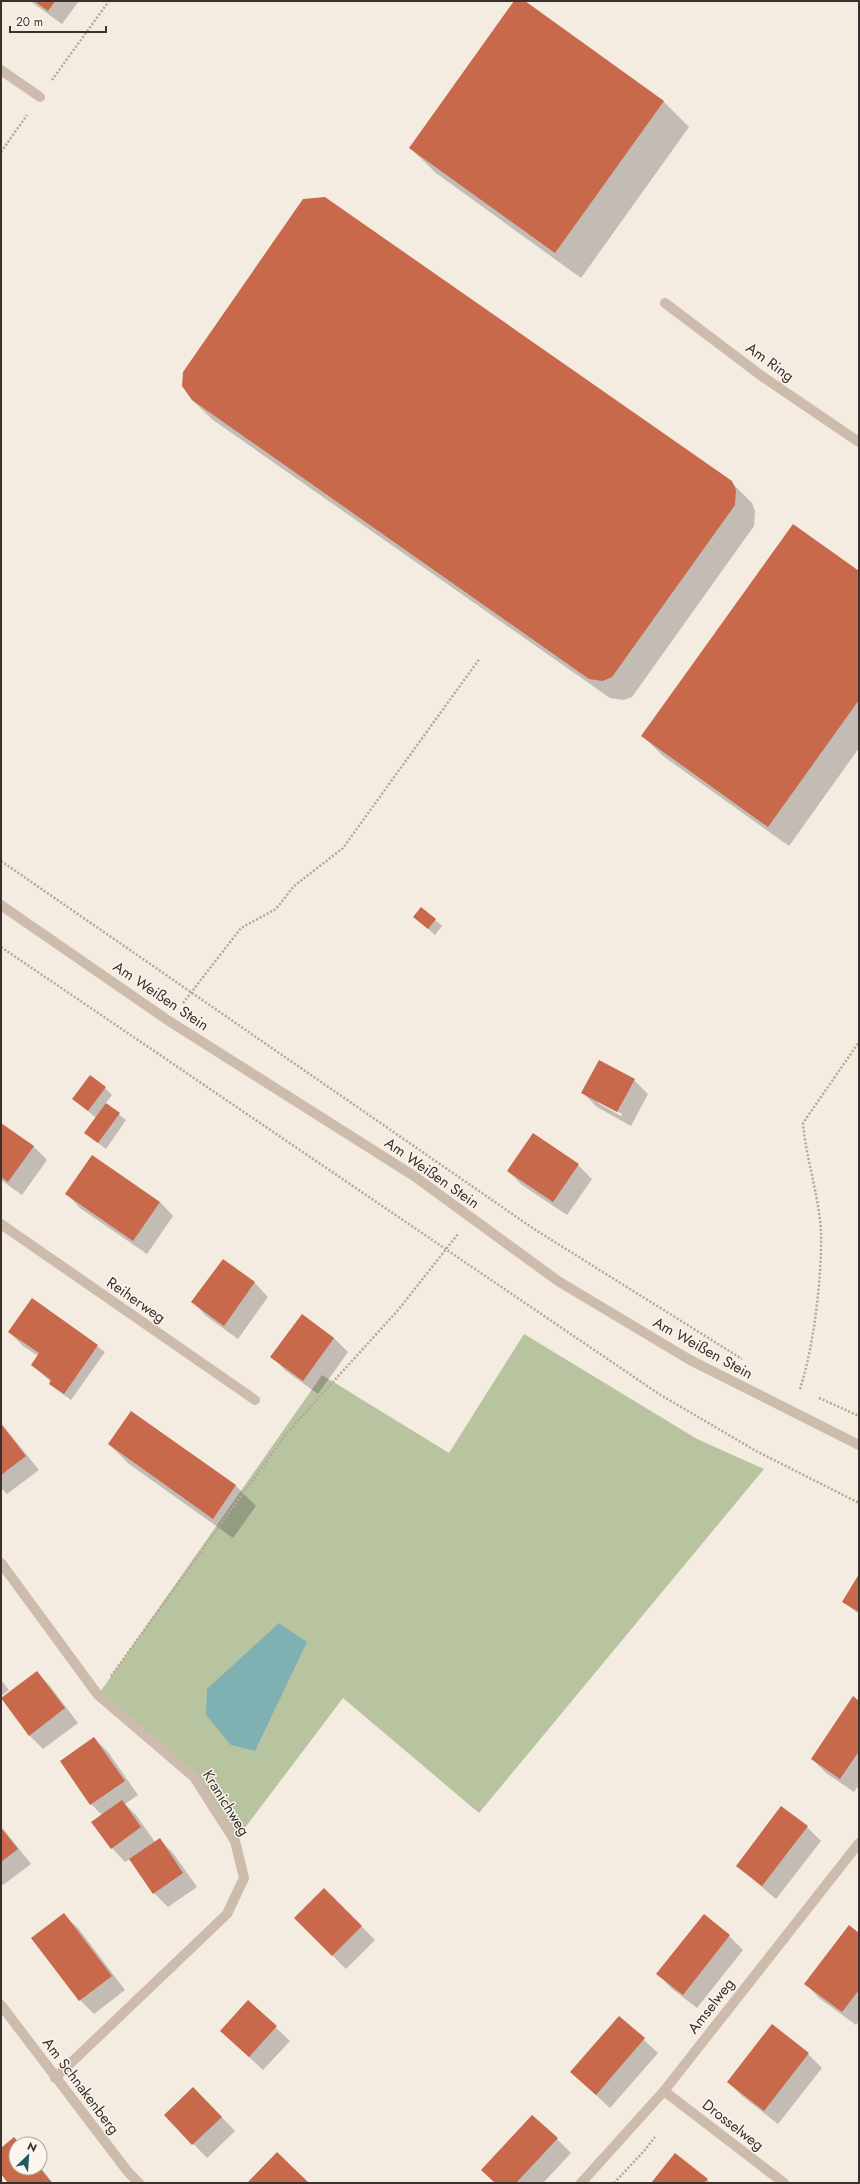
<svg xmlns="http://www.w3.org/2000/svg" width="860" height="2184" font-family="Jost,sans-serif">
<rect width="100%" height="100%" fill="#f4ebe1"/>
<path fill="#b8c4a0" d="M524,1334L697,1439L764,1469L479,1813L343,1698L235,1841L194,1777L98,1695L322,1375L449,1453Z"/>
<path fill="#7fb0b2" d="M279,1623L307,1642L255,1751L231,1745L206,1715L207,1689Z"/>
<path fill="#0003" fill-rule="evenodd" d="M30,1H79L62,24Z
M516,1H523L664,102L689,127L581,278L436,173L410,148Z
M192,400L731,482L752,503L755,511L754,526L632,697L624,700L610,698L213,420Z
M859,572V748L789,846L663,756L643,736Z
M415,917L435,920L442,926L435,935Z
M634,1080L648,1094L631,1126L597,1107L583,1093ZM598,1101L622,1114L621,1116L598,1103Z
M105,1088L112,1095L105,1104L126,1120L106,1149L85,1133L96,1118L74,1099Z
M1,1124L33,1146L47,1160L22,1195L1,1180Z
M578,1165L592,1179L567,1215L522,1185L508,1171Z
M67,1194L160,1202L173,1216L147,1254L80,1208Z
M223,1260L255,1283L268,1297L238,1339L206,1316L193,1302Z
M32,1299L105,1352L71,1400L57,1390L50,1384L51,1382L32,1365L38,1356L23,1346L9,1332Z
M302,1315L334,1338L348,1352L318,1394L286,1371L272,1357Z
M132,1412L236,1486L256,1506L233,1538L129,1464L109,1444Z
M1,1423L39,1470L7,1494L1,1488Z
M859,1576V1614L843,1602Z
M37,1672L50,1686L78,1723L43,1749L29,1735Z
M1,1680L9,1690L1,1696Z
M859,1702V1785L854,1792L826,1773L812,1759Z
M94,1738L108,1752L138,1795L125,1804L136,1815L155,1842L159,1839L173,1853L197,1887L168,1907L154,1893L130,1859L125,1862L112,1848L102,1815L91,1804L61,1761Z
M1,1826L31,1864L3,1885L1,1883Z
M807,1827L821,1841L776,1899L737,1866Z
M324,1889L375,1940L346,1969L295,1918Z
M64,1915L78,1928L125,1990L94,2014L80,2000L32,1939Z
M859,1934V2021L856,2025L819,1998L806,1984Z
M729,1936L743,1950L697,2008L671,1988L658,1974Z
M248,2001L290,2041L263,2070L235,2044Z
M619,2017L658,2053L610,2108L571,2072Z
M808,2054L822,2068L778,2124L742,2096L728,2082Z
M207,2102L235,2131L207,2158L165,2115Z
M14,2138L20,2144H16V2168L40,2167L53,2183H9L1,2173V2149Z
M557,2139L571,2153L543,2183H495Z
M277,2154L308,2183H249Z
M707,2180L711,2183H653Z"/>
<path fill="#c8694b" d="M34,1H55L48,11Z
M514,1H525L664,101L555,253L409,148Z
M325,197L732,481L736,490L735,505L612,677L603,681L589,679L192,400L182,386L183,372L296,209L303,199Z
M793,524L859,571V700L768,827L641,736Z
M421,907L436,919L428,929L413,917Z
M599,1060L635,1079L617,1112L581,1093Z
M90,1075L106,1087L88,1111L72,1099Z
M106,1103L120,1113L98,1143L84,1133Z
M1,1123L34,1146L8,1182L1,1177Z
M533,1133L579,1164L553,1202L507,1171Z
M92,1155L160,1202L133,1241L65,1194Z
M223,1259L255,1282L224,1326L191,1302Z
M32,1298L98,1345L64,1394L49,1384L51,1380L31,1365L39,1353L8,1332Z
M302,1314L334,1338L303,1381L270,1357Z
M131,1411L236,1485L213,1519L108,1444Z
M1,1424L26,1456L1,1475Z
M859,1574V1612L842,1602Z
M37,1671L65,1708L29,1736L1,1698Z
M853,1696L859,1701V1751L840,1779L811,1759Z
M94,1737L125,1781L90,1805L60,1761Z
M122,1800L141,1827L111,1849L91,1822Z
M781,1806L808,1826L762,1886L736,1866Z
M1,1828L18,1849L1,1862Z
M160,1838L183,1873L153,1894L129,1859Z
M324,1888L362,1926L332,1956L294,1918Z
M64,1913L112,1976L79,2001L31,1938Z
M704,1914L730,1935L683,1995L656,1974Z
M849,1925L859,1933V1990L842,2012L804,1984Z
M248,2000L277,2026L249,2057L220,2031Z
M619,2016L645,2038L596,2095L570,2072Z
M772,2024L809,2053L764,2111L727,2082Z
M193,2087L222,2117L192,2145L164,2115Z
M532,2115L558,2138L516,2183H495L481,2170Z
M14,2137L20,2144H16V2168H40L52,2183H8L1,2174V2148Z
M277,2152L308,2182L247,2183Z
M675,2153L708,2179L704,2183H651Z"/>
<g fill="none" stroke-linecap="round" stroke-linejoin="round">
<path stroke="#b9a596" stroke-width="2.5" stroke-dasharray="2 2" stroke-linecap="butt" d="M52,80L109,1
M1,152L27,115
M1,861L534,1229L742,1359
M1,947L659,1394L756,1451L859,1503
M183,1003L241,928L276,909L294,886L343,848L480,658
M800,1389C814,1346 822,1277 821,1232C819,1195 806,1159 803,1123L859,1042
M819,1398L859,1416
M111,1676L286,1434L399,1309L458,1234
M614,2183L644,2151L655,2137"/>
<path stroke="#cdbbac" stroke-width="10" d="M1,70L40,97
M665,303L763,377L859,442
M1,905L169,1021L414,1176L558,1281L690,1360L859,1445
M1,1224L255,1400
M1,1563L98,1695L194,1777L235,1841L244,1878L227,1914L55,2078
M1,2005L128,2172L139,2183
M664,2091L784,2183
M581,2183L664,2091L859,1843"/>
</g>
<g text-anchor="middle" stroke-width="3" stroke-linejoin="round" paint-order="stroke">
<g font-size="15" fill="#3b302b" stroke="#fbf5ee">
<text transform="translate(770 362) rotate(36)" y="5">Am Ring</text>
<text transform="translate(161 996) rotate(34)" y="5">Am Weißen Stein</text>
<text transform="translate(432 1173) rotate(35)" y="5">Am Weißen Stein</text>
<text transform="translate(136 1300) rotate(35)" y="5">Reiherweg</text>
<text transform="translate(703 1348) rotate(29)" y="5">Am Weißen Stein</text>
<text transform="translate(226 1803) rotate(58)" y="5">Kranichweg</text>
<text transform="translate(711 2006) rotate(-52)" y="5">Amselweg</text>
<text transform="translate(81 2086) rotate(53)" y="5">Am Schnakenberg</text>
<text transform="translate(733 2125) rotate(38)" y="5">Drosselweg</text>
</g>
</g>
<rect width="860" height="2184" fill="none" stroke="#3b302b" stroke-width="4"/>
<g transform="translate(28 2156) rotate(25)"><circle r="19" fill="#fbf5ee" stroke="#aea6a0"/>
<path d="M0-3L7 15L0 10L-7 15Z" fill="#1f5a5e"/>
<text y="-6" font-size="11" font-weight="bold" text-anchor="middle" fill="#3b302b">N</text>
</g>
<path d="M10 26v6h96v-6" fill="none" stroke="#3b302b" stroke-width="2"/>
<text x="16" y="26" font-size="12" fill="#3b302b" stroke="#fbf5ee" stroke-width="3" paint-order="stroke">20 m</text>
</svg>
